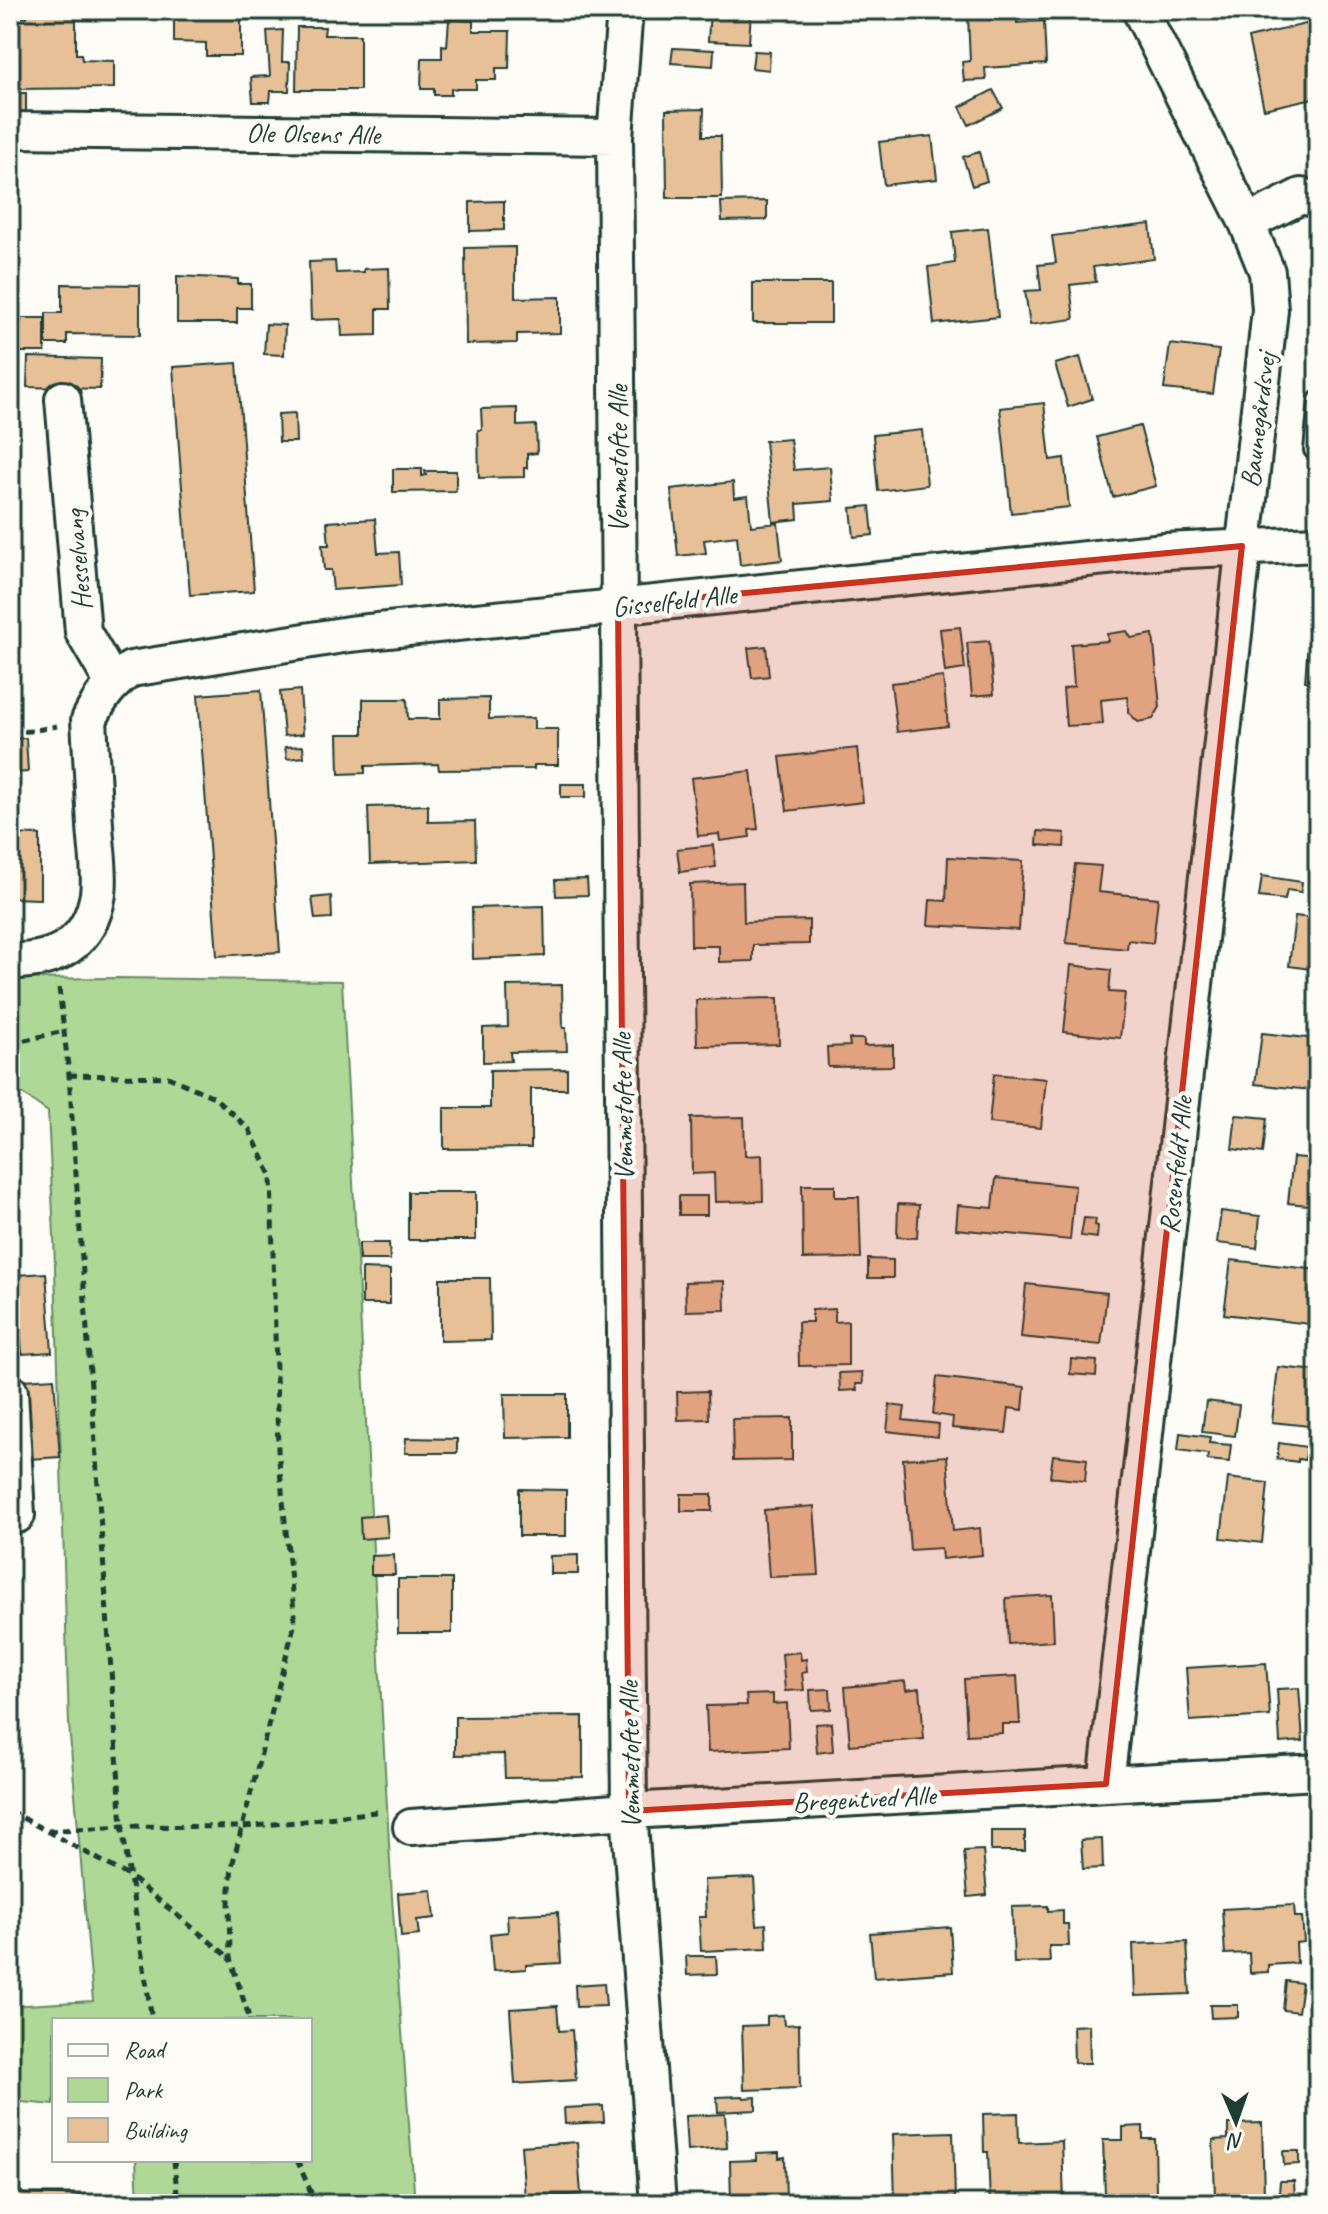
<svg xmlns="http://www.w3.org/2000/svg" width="1328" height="2214" font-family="Caveat,sans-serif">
<rect width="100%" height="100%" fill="#fdfcf7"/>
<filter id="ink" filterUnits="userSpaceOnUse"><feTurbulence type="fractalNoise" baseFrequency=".0125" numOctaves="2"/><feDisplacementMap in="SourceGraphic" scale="16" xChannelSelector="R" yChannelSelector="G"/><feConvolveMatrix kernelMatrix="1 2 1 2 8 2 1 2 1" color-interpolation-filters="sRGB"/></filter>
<g filter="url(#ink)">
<path fill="#afd896" stroke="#678a65" stroke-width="2" d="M118,978L342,981L392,1898L415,2204H138L136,2160H310V2020H54V2105L10,2101V2006L93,2001L69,1725L54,1236L48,1112L10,1085V979Z"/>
<path fill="#e8c098" stroke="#1f3d34" stroke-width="2" d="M174,10L241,11V56H206V43L174,42Z
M710,10H751L749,43L708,41Z
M27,12H76V54H81L82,60L114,61V88L10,89V17H27Z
M1017,13V23L1044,21L1046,64L985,68L986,80L964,81L962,62L970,61L968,16Z
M449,20L473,21V31H510L509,68H496V80H476V89H451V95H434V89H421L422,58H442V45L447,46Z
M1318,21V97L1264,109L1248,38Z
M297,27H325L324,35H360V90H296Z
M283,30L282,62H290L289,91H271L270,102H253L251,77L270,76L267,31Z
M673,48L714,50L713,66L671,63Z
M754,51L770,52L769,70L752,68Z
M993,90L1003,108L969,125L960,107Z
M10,93H26V118H10Z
M704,109L703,136H721L722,198H667L666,110Z
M932,136L937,179L884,185L879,142Z
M979,152L987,181L972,186L963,157Z
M504,201V230L470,231V202Z
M767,201V220L722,221L721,202Z
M1150,224L1154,259L1093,267L1096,282L1070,285L1074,319L1030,325L1025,291L1041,290L1038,265L1056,263L1052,236Z
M988,228L998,317L934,324L928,267L955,263L952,232Z
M515,247V298L560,297V333L517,334V343L466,344L465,248Z
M335,261L336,273L364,272V269L389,268L390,309H377V335L342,336L341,319L311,320L309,262Z
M177,276L238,279V284H251V308H237V323H177Z
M753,283H831V323H753Z
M62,284L140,285V335L67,334V344H46V313H62Z
M21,318H45V352H10V322H21Z
M266,324L285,325L284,355L264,354Z
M1170,344L1219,350L1213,394L1164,389Z
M28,357L101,359L100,389L27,387Z
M1080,357L1092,399L1068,407L1055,364Z
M237,363L254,591L190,595L173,367Z
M1044,403L1050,460L1064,458L1069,507L1011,513L1000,408Z
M517,408V426L536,425L537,453L527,454V468H524V477L479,478L478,430H482L481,409Z
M295,413L296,442H279L278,414Z
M1140,426L1156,486L1113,497L1097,437Z
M922,430L927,485L878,491L873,435Z
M790,439L794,470L830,467L833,501L797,504L798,519L773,522L765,441Z
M393,469H422V476L426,475L425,471H456V491L393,492Z
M733,482L734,498L748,496L751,526L778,523L782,560L740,565L737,536L704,540L706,553L678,556L671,489Z
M870,506L873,535L854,537L851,508Z
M375,519L378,553L399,552L401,585L333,590L331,570H324L322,545H329L327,522Z
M1318,624V683L1305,681L1309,632L1313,626Z
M960,627L965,669L945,672L940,629Z
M1127,631L1131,638L1153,634L1160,707L1153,719L1138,722L1128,712V697L1101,700L1103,724L1066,726L1063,689L1074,686L1071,644L1108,641L1107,634Z
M989,641L994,694L972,696L967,643Z
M766,646L769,676L752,678L748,648Z
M943,677L948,726L897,732L891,683Z
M261,690L280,952L217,956L198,695Z
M300,690L303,734L284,736L280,692Z
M489,698V719L534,718V729H558V765H534V769L439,770L438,764L365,766V773L339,774L338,734H363V699H407L408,719H440V699Z
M26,738L28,772L14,773L13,757H10V739Z
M303,746L304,757L287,759L285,747Z
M857,748L863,802L787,811L780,757Z
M751,771L758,829L749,830L750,837L720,841L719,834L698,836L691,778Z
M561,784H586V797H561Z
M428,805V822L475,821L476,860L370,864L368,807Z
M1038,831L1065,833L1064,847L1037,845Z
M10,834L40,835V899L10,898Z
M713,845L716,867L680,872L677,849Z
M948,857L1023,861L1019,930L928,925L930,900L946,901Z
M1075,864L1101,866L1098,892L1158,898L1153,943L1128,940L1127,949L1066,943Z
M1262,876L1302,882L1301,892L1287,890L1285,900L1259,897Z
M587,879L588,895L556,896L555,880Z
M743,882L744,922L809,920V944L753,945V961L719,962V946H691L690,884Z
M331,896L332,918L315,919L312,898Z
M544,906L545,956L473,959L472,908Z
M1295,916L1318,919V970L1289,966Z
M1071,965L1111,970L1109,992L1125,993L1120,1038L1064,1032Z
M562,985L563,1028H566L567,1051L510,1052L511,1061L483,1062V1028L508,1027L507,986Z
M778,998L779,1044L697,1046L696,1000Z
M1262,1033L1316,1039L1310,1090L1255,1084Z
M849,1039H864V1046L893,1045V1066L828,1067L827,1047L850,1046Z
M567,1069V1089H531V1148L444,1149V1108H490V1070Z
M994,1074L1046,1079L1041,1128L989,1123Z
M1236,1115L1267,1118L1263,1153L1232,1149Z
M744,1117L745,1156L762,1155L763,1201L715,1202L714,1173L692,1174L691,1118Z
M1293,1157L1318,1159V1206L1288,1203Z
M996,1178L1075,1186L1070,1240L956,1229L958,1205L993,1208Z
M802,1185H835V1197H859L861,1258L803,1259Z
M408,1192H476V1240H408Z
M679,1196H707V1215H679Z
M898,1204L919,1205L917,1238L897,1237Z
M1221,1211L1260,1216L1257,1248L1217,1243Z
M1084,1218L1096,1219L1095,1225L1098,1226L1097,1238L1081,1236Z
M359,1243H389L390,1260H359Z
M868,1259L893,1260V1278H868Z
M1231,1260L1318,1270V1325L1224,1314Z
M362,1269L390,1270V1304H362Z
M46,1273L52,1352L22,1354L16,1275Z
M440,1278H490L491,1340L440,1341Z
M724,1281L725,1310L686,1311L685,1282Z
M1026,1284L1107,1293L1101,1345L1021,1337Z
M835,1309V1322L848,1321V1365L799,1366L798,1322H812V1310Z
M1071,1359L1097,1361L1096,1376L1070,1374Z
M1278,1367L1318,1371V1427L1272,1422Z
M862,1372L863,1384H856L857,1390L840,1391L839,1373Z
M937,1377L1025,1387L1023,1410L1009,1408L1006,1433L952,1428L953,1417L933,1414Z
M54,1378L60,1457L29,1459L24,1380Z
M708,1391L709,1419L678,1420L677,1392Z
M504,1394H567V1437L505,1438Z
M1206,1401L1239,1405L1235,1436L1202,1432Z
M890,1405L905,1407L903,1420L939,1424L938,1437L887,1431Z
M792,1418V1460L733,1461L732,1419Z
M1180,1433L1210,1437L1209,1443L1231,1445L1229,1462L1207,1460L1208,1454L1178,1450Z
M406,1438L457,1439V1453H405Z
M1279,1443L1307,1447L1305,1460L1298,1459V1462L1277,1459Z
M1053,1455L1087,1459L1085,1481L1050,1477Z
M947,1456L953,1531L980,1528L982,1555L942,1559L941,1548L910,1550L903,1459Z
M1228,1478L1268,1483L1262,1543L1221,1538Z
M519,1489L566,1490V1536H519Z
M681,1494H712V1511H681Z
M814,1506L819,1575L769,1577L764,1510Z
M386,1515L388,1537L361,1539L360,1517Z
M394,1555L395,1575H371V1556Z
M578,1555V1574H550V1556Z
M398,1579H452V1633H398Z
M1052,1595L1054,1641L1008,1644L1006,1598Z
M800,1652L801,1660L806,1659L807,1672L802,1673L804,1690L785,1691L782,1654Z
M1266,1663L1270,1716L1190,1721L1186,1668Z
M1017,1676L1020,1724H1002V1733L967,1735L964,1679Z
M905,1681L906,1690L920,1688L924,1739L850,1745L845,1687Z
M1299,1688L1303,1741L1280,1743L1277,1689Z
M830,1689L831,1709L811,1710L810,1690Z
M773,1694V1704L787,1703L789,1748L708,1752L706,1706L747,1705L746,1695Z
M583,1716V1777L505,1778L504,1754L455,1755V1717Z
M831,1723L833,1751L817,1753L815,1724Z
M991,1831H1025V1851H991Z
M1102,1839L1103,1868L1083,1869L1081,1840Z
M983,1850L987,1895L968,1897L964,1851Z
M754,1878L757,1925L766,1924L767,1948L701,1951L699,1917H706L704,1880Z
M432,1890L435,1918L417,1920L419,1935L401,1937L398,1893Z
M10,1897H13L12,1960H10Z
M1294,1905L1295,1917H1302L1304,1942L1296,1943L1297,1963L1268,1965V1972L1250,1973L1249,1953L1225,1954L1222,1909Z
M1048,1906V1911L1063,1910V1924H1068L1069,1946H1049L1050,1962L1014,1963L1012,1907Z
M558,1912L561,1963L526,1965V1969L493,1971L490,1934L508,1932L507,1915Z
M950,1927L953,1972L874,1978L870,1933Z
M1187,1942L1190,1994L1135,1996L1133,1944Z
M686,1956H716L717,1974L687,1975Z
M1286,1981L1302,1983L1298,2012L1283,2010Z
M604,1983L606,2006L576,2007L575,1985Z
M1210,2005H1238V2017L1211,2018Z
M557,2006L559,2031L572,2030L576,2080L515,2084L510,2009Z
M783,2015L784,2025L799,2024L800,2088L744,2090L742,2026L767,2025V2016Z
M1089,2025L1090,2063H1074L1073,2026Z
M743,2096L744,2098L756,2097V2110L718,2112L717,2097Z
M603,2106L604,2122L565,2124L564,2108Z
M1018,2113L1019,2143L1062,2141L1064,2203L990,2204L988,2152H984L983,2114Z
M725,2114L727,2148L687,2151L685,2116Z
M1262,2123L1264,2195L1215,2196L1213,2140L1228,2139V2124Z
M1143,2126V2139H1155L1156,2193L1105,2194L1103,2140H1123V2127Z
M953,2132L955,2198L895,2199L893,2134Z
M577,2142L581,2194L525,2198L521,2146Z
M1313,2145H1318V2198H1315Z
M10,2148H17L16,2187L24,2194L95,2196V2204H10Z
M1283,2151H1299V2164L1284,2165Z
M779,2152V2158L785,2157L786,2204H731L730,2161L756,2160V2153Z
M1280,2181H1294L1295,2204H1278Z"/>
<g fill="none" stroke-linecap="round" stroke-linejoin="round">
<g stroke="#1f3d34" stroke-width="22">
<path id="lane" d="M1313,450L1318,400"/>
</g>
<g stroke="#1f3d34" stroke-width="40">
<path id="street" d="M625,10L615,137L629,1811L658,2204
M10,130L615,137
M1247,223L1301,196L1318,200
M63,399L83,632L112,682
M10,961C57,962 90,943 98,894C101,872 96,847 95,825C93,790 91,755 89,720C101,696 110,684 131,669L349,634L1165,551L1318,544
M10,1392L17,1515
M1106,1784L1270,310L1267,272L1247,223L1140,10
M411,1827L629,1811L1318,1772"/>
</g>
<path stroke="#1f3d34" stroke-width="5" stroke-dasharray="8 6" stroke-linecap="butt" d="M10,732L31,731L57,726
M59,988L69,1075L122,1826L152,2020
M10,1040L21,1041L64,1031
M69,1075L168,1077L214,1097L249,1129L271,1175L278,1450L295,1622L232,1866L229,1900L230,1958L250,2020
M10,1811L129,1876L230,1958
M48,1831L122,1826L243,1827L297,1822L382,1811
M174,2160L178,2204
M297,2160L316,2204"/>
<use href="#lane" stroke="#fdfcf7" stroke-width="16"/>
<use href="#street" stroke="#fdfcf7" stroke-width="34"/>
</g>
</g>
<path fill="#c8321e" fill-opacity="0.2" stroke="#c8321e" stroke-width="6" stroke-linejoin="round" d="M1242,546L1106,1784L629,1811L618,605Z"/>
<g text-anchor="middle" stroke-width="8" stroke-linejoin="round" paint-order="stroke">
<g font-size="28" fill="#1f3d34" stroke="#fdfcf7">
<text transform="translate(313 133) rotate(1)" y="10">Ole Olsens Alle</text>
<text transform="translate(1257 420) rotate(-83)" y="10">Baunegårdsvej</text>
<text transform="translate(617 459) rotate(-90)" y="10">Vemmetofte Alle</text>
<text transform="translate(77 560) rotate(-95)" y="10">Hesselvang</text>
<text transform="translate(674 600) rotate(-6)" y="10">Gisselfeld Alle</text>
<text transform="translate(622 1107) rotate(-91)" y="10">Vemmetofte Alle</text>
<text transform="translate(1175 1165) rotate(-84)" y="10">Rosenfeldt Alle</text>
<text transform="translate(629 1755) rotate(-91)" y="10">Vemmetofte Alle</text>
<text transform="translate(864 1798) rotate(-3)" y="10">Bregentved Alle</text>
</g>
</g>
<rect width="1328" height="2214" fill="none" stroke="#fdfcf7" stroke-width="40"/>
<rect x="20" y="20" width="1288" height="2174" fill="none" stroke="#1f3d34" stroke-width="3" filter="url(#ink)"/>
<rect x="52" y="2018" width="260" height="144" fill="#fdfcf7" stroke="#a4b0a9" stroke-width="2"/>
<rect x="68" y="2044" width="40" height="12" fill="#fdfcf7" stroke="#a4b0a9" stroke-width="2"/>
<text x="124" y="2058" font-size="24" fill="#1f3d34">Road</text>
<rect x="68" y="2078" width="40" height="24" fill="#afd896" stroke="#a4b0a9" stroke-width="2"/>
<text x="124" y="2098" font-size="24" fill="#1f3d34">Park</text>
<rect x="68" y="2118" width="40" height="24" fill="#e8c098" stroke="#a4b0a9" stroke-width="2"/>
<text x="124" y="2138" font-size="24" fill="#1f3d34">Building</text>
<g transform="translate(1236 2122) rotate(178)" stroke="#fdfcf7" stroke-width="6" paint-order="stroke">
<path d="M0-6L14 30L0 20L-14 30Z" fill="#1f3d34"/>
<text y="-12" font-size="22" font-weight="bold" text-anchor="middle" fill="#1f3d34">N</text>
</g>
</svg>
